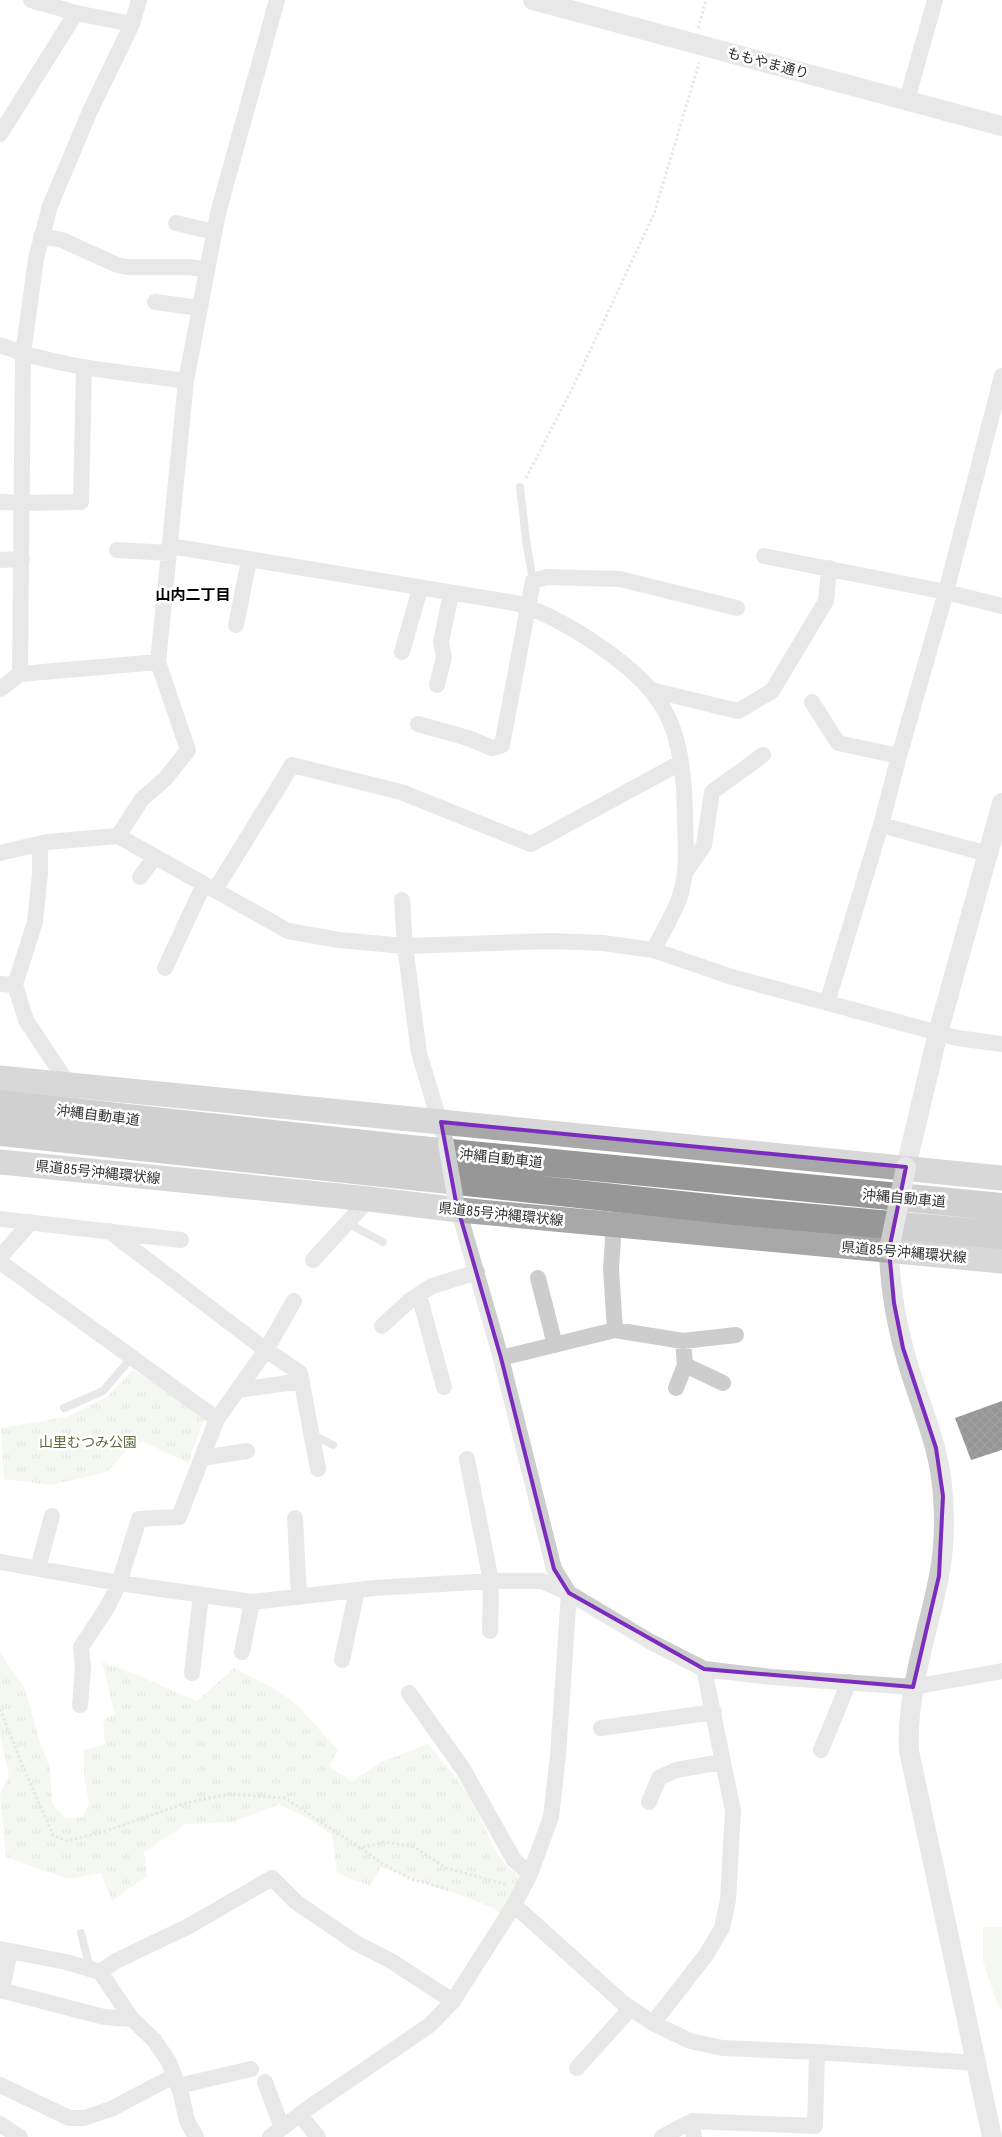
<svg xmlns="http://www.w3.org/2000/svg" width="1002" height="2137" font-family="'Roboto Condensed','Noto Sans JP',sans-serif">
<defs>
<pattern id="park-tufts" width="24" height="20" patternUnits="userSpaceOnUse" patternTransform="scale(1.25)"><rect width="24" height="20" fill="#e8eddf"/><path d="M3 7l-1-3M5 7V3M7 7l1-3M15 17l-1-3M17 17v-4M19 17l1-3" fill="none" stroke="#c7ccc0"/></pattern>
<pattern id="building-cross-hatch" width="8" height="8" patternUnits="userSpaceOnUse" patternTransform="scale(1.25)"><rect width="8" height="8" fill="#171717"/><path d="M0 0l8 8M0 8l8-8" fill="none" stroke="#303030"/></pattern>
</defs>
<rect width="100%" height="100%" fill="#fff"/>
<path fill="#e8eddf" d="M983,1927H1002V2009L998,2006L983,1961Z"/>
<path fill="url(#park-tufts)" d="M133,1370L206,1413L188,1463L142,1441L127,1450L107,1472L51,1485L4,1479L1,1428L66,1417L107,1397Z
M0,1653L25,1689L40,1743L50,1767L52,1804L65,1818L83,1817L89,1804L84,1776V1750L105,1744L103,1720L115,1714L102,1662C135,1672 165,1689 197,1701L234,1668L277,1690L298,1706L338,1750L329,1766L352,1782L379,1763L428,1744C443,1763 461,1782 473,1803C491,1836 492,1861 527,1881L506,1917L490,1906L381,1867L370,1886L337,1873L332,1835L311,1820L279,1804L233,1822L186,1824L144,1852L147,1876L112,1901L101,1873L68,1879L6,1857L0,1794L9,1776L0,1734Z"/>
<path fill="url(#building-cross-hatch)" d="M1002,1401V1450L971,1460L955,1418Z"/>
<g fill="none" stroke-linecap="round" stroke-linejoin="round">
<path stroke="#cdcdcd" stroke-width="3" stroke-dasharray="2.5 2.5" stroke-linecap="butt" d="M698,28L706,0
M526,478L573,387L654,214L699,63
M0,1709L24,1769L53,1835L66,1841L103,1832L186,1803L229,1794L285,1798L360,1848L386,1842L414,1847L446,1868L508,1885
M361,1848L381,1863L411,1879L450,1890"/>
<path stroke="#cdcdcd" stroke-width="8" d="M520,487L526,540L533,581
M347,1223L383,1242
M64,1408L103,1391L132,1357
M313,1435L333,1445
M81,1933L90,1968"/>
<path stroke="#cdcdcd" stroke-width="16" d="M31,0L76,13L132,24
M139,0L132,24L90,111L50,206L36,259L23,354L20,674L158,662
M907,100L935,0
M0,134L76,13
M176,223L214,232
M41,236L62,240L117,265L127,267H190L207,270
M155,302L200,308
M0,345C58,368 124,372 186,381
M0,502L22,503L81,502L84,367
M170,546L515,603C560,616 638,665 662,706C681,736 685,785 685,820C686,847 688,874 679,899C672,917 662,934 653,950
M117,550L169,553
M764,556L946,592L1002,606
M0,560L22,559
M236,625L249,560
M402,652L420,589
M437,685L444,657L441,642L451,594
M0,689L20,674
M651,690L738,711L772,691L826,601L829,568
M812,702L838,743L899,756
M418,724L468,738L492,748L502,745L533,581L547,577L620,579L737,608
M881,825L988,854
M118,836L142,799L165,779L188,750L158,662L186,381L218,213L277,0
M40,844V873L35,922L15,985L26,1020L69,1085
M0,853L47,842L118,836L288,931L339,940L405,946L551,941L603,943L653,950L732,977L957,1038L1002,1044
M685,873L704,845L712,792L763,755
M140,877L155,857
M215,890L292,765L401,792L531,844L680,763
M402,900L405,946L419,1053L446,1143
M165,968L204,884
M0,984L15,985
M827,1003L881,825L899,756L946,592L1002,376
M0,1219L181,1240
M614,1225L611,1269L615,1330
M109,1231L266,1350L300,1373L318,1469
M0,1257L31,1222
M313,1260L369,1199
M0,1262L217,1419
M538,1278L555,1345
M419,1295L444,1387
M382,1326L409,1301L432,1286L477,1272
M683,1341L685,1365L723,1383
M501,1358L615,1330L683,1341L736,1335
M676,1388L685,1365
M238,1390L302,1381
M202,1458L247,1451
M467,1459L491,1581L490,1631
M295,1518L299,1597
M0,1562L119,1583L252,1602L375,1588L491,1581H542L569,1593L651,1642L704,1669L771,1677L913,1687L1002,1671
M38,1568L52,1516
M242,1652L252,1602
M342,1660L357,1590
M192,1673L201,1595
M409,1693L463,1769L514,1860L530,1874
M80,1705L83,1668L81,1647L108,1606L119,1583L139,1519L179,1517L217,1419L266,1350L294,1301
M601,1728L714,1712
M821,1750L849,1682
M649,1802L659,1778L676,1770L722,1762
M514,1905L623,2003L653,2023L690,2041L723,2048L817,2052
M0,1949L66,1962L100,1972L132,2019L154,2040L169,2062L181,2094L187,2121L196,2137
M100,1972L116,1961L189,1926L272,1878L296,1902L356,1943L391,1961L453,2001
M0,1990L104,2017L132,2019
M2,1990L10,1951
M653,2023L706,1955L722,1928L728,1900L733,1811L704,1669
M577,2068L631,2008
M265,2082L282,2128
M0,2085L69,2118H84L111,2109L174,2076
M178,2086L251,2069
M300,2115L318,2137
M692,2121L694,2137
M0,2124L20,2137
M270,2137L314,2104L430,2025L453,2001L514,1905L530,1874L551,1817L558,1756L569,1593L554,1569L501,1358L456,1202
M662,2137L692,2121L815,2126L817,2052L976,2063"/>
<path stroke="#cdcdcd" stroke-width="20" d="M533,0L1002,126
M906,1167L938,1033L1002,803
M889,1250C890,1294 899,1338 913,1380C926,1419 941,1455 943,1497C945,1523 944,1550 939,1576C928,1634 906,1691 909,1751L992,2137"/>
<path stroke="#a8a8a8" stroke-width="25" d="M0,1078L1002,1178
M0,1162L369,1199L459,1210L1002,1261"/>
<path stroke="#979797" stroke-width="28" d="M0,1104L410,1149L1002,1207
M0,1132L736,1211L1002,1235"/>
<path stroke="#cdcdcd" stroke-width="16" d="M446,1143L456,1202"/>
<path stroke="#cdcdcd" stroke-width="20" d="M889,1250L906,1167"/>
</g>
<path d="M0 0H1002V2137H0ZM441,1122L906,1167L889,1250L894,1303L903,1348L936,1448L943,1496L939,1576L913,1687L704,1669L569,1593L554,1569L501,1358L456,1202Z" fill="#fff" fill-opacity=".55" fill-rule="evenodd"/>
<path fill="none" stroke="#7b2cbf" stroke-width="4" stroke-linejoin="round" d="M441,1122L906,1167L889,1250L894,1303L903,1348L936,1448L943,1496L939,1576L913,1687L704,1669L569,1593L554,1569L501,1358L456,1202Z"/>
<g text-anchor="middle" stroke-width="5" stroke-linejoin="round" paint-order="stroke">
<g font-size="14" fill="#303030" stroke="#fff">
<text transform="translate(768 63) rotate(15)" y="5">ももやま通り</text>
<text transform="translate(98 1115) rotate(7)" y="5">沖縄自動車道</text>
<text transform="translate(501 1158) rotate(6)" y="5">沖縄自動車道</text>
<text transform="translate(98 1172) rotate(6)" y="5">県道85号沖縄環状線</text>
<text transform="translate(904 1198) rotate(5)" y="5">沖縄自動車道</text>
<text transform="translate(501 1214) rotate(6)" y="5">県道85号沖縄環状線</text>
<text transform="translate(904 1252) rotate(5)" y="5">県道85号沖縄環状線</text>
</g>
<g font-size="14" fill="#576d3d" stroke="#fff">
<text x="88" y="1447">山里むつみ公園</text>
</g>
<g font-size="15" font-weight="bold" fill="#000" stroke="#fff">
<text x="193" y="600">山内二丁目</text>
</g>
</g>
</svg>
